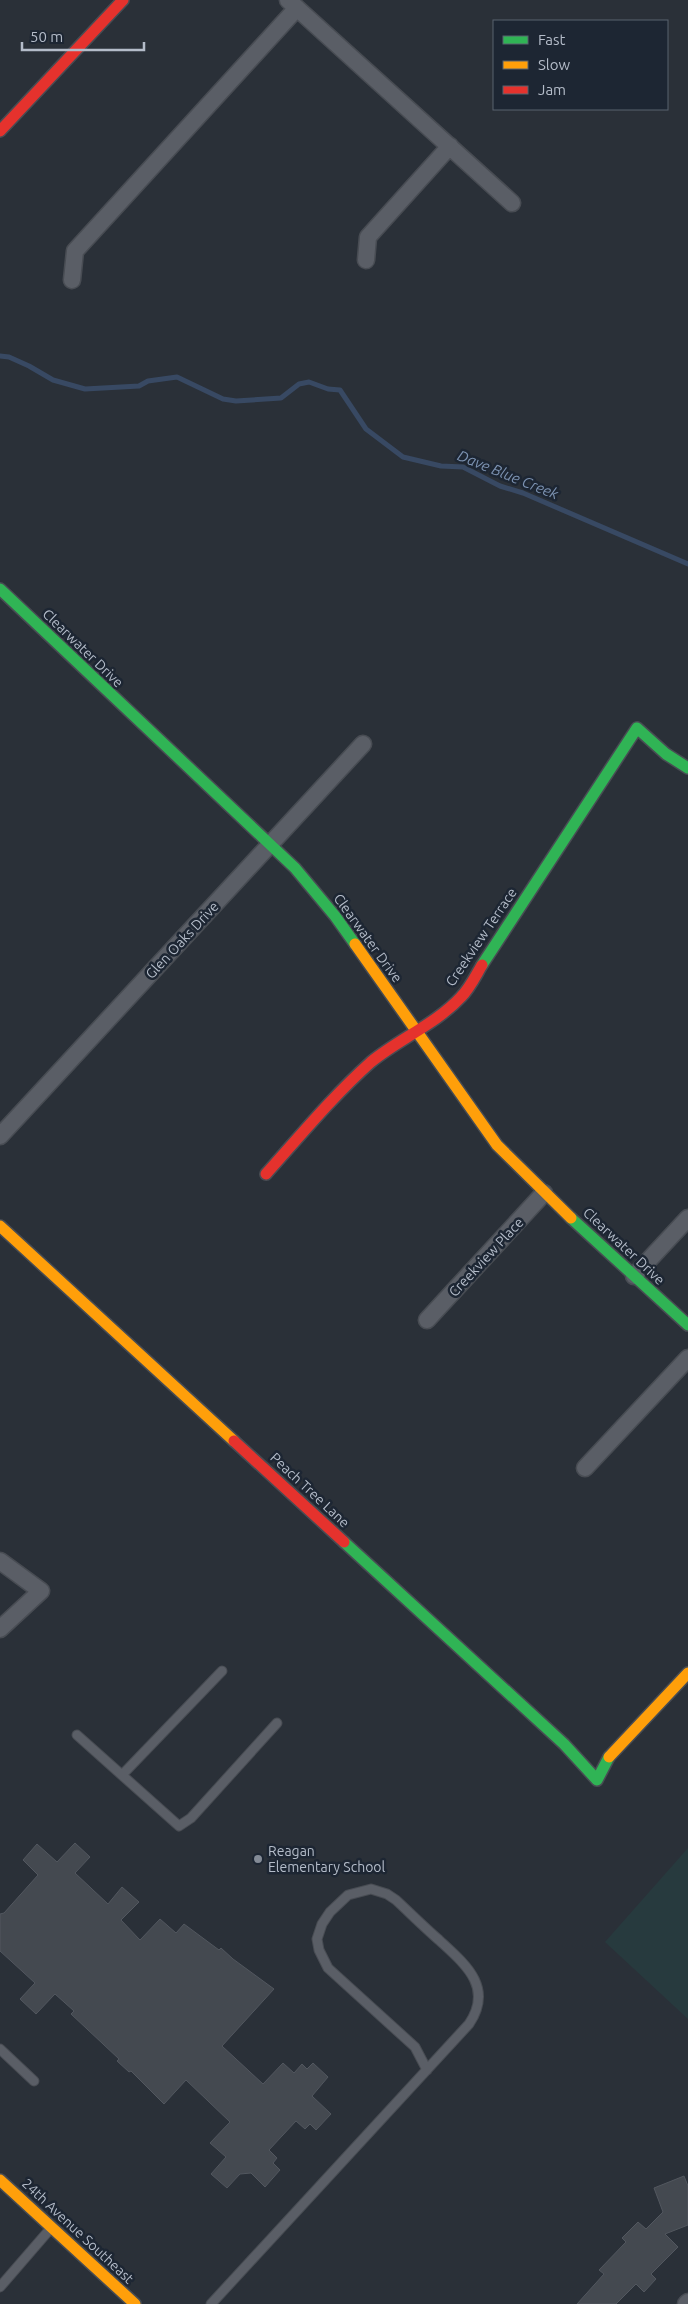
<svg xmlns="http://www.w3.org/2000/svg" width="688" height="2304" font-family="Ubuntu,sans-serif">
<rect width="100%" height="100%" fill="#2a3038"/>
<path fill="#273a3e" d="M688,1848V2019L605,1942Z"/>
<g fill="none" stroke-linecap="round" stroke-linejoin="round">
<path stroke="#384963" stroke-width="5" d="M0,356L9,357L29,366L53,380L85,389L139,386L148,381L177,377L223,399L236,401L281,398L299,384L309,382L328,389L340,390L366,429L403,457L441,466L463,467L500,486L523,493L688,564"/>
</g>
<path fill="#444950" stroke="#52575f" d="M75,1843L90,1857L75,1873L108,1904L122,1887L139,1902L121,1920L140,1940L160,1919L176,1933L184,1924L219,1950L221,1948L233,1959L274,1989L222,2046L263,2084L283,2063L294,2073L302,2064L307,2069L313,2063L328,2077L312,2096L331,2114L316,2130L310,2124L305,2129L296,2121L269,2150L277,2158L273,2163L280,2170L265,2187L251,2173L240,2174L227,2188L211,2174L226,2157L210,2143L230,2122L186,2080L164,2104L131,2071L129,2072L117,2061L119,2059L71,2014L74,2011L55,1994L36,2014L20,1999L35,1983L0,1951V1914L4,1913L38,1875L23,1860L37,1844L57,1862Z
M684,2176L688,2186V2225L665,2234L678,2247L651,2274L656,2279L644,2292L636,2284L616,2304H577L604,2274L599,2270L626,2242L622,2238L638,2222L646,2229L663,2212L654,2188Z"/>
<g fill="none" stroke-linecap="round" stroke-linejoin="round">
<g stroke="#484c53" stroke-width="11">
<path id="lane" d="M77,1735L179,1826L191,1818L277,1723
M122,1775L222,1671
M0,2049L34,2081
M0,2287L51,2228
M211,2304L469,2024C494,1987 465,1964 439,1940C424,1927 410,1913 396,1900L387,1894L371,1889L348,1895L330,1912L322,1924L317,1939L319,1950L328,1968L415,2047L427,2070"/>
</g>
<g stroke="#484c53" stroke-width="19">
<path id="street" d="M288,0L512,203
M366,260L368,237L450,146
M72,280L75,251L297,8
M0,1136L363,744
M634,1276L688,1218
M427,1320L544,1193
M585,1468L688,1358
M0,1561L41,1591L0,1629
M686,2304L688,2302"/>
</g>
<g stroke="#484c53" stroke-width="14">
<path id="fast" d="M0,589L295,868L335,916L355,944
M482,965L637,728L666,754L688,768
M571,1218L688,1325
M344,1542L564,1744L597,1780L609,1757"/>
</g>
<g stroke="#484c53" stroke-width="14">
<path id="slow" d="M355,944L497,1145L571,1218
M0,1226L234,1441
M609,1757L688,1673
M0,2180L135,2304"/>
</g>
<g stroke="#484c53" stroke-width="14">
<path id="jam" d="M0,131L123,0
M266,1174C300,1136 333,1096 371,1062C399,1039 436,1024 461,997C470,988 476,975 482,965
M234,1441L344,1542"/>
</g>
<use href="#lane" stroke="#5a5e66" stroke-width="9"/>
<use href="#street" stroke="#5a5e66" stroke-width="16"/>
<use href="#fast" stroke="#30b455" stroke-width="11"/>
<use href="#slow" stroke="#ff9f0a" stroke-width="11"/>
<use href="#jam" stroke="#e5322d" stroke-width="11"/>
</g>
<circle fill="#848b96" stroke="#1d2633" stroke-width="2" cx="258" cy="1859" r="5"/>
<g text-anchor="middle" stroke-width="5" stroke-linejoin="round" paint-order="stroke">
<g font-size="14" fill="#b4bcc9" stroke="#1d2633">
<text transform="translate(83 648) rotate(44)" y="5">Clearwater Drive</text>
<text transform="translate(481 937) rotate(-56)" y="5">Creekview Terrace</text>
<text transform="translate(368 938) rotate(54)" y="5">Clearwater Drive</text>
<text transform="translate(182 940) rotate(-47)" y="5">Glen Oaks Drive</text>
<text transform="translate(624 1246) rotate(43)" y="5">Clearwater Drive</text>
<text transform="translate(486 1257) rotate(-47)" y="5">Creekview Place</text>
<text transform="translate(310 1490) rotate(43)" y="5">Peach Tree Lane</text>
<text transform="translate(78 2231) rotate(43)" y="5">24th Avenue Southeast</text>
</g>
<g font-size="14" fill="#b4bcc9" stroke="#1d2633" text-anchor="start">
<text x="268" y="1856">Reagan<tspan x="268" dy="16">Elementary School</tspan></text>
</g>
<g font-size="15" font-style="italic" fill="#7c92b1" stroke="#1d2633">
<text transform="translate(508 475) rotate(22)" y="5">Dave Blue Creek</text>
</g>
</g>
<rect x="493" y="20" width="175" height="90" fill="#1d2633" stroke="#59626f"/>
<rect x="503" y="36" width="25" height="8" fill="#30b455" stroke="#59626f"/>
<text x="538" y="45" font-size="15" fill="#b4bcc9">Fast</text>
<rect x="503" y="61" width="25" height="8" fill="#ff9f0a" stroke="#59626f"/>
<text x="538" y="70" font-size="15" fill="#b4bcc9">Slow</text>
<rect x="503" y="86" width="25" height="8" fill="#e5322d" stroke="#59626f"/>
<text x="538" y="95" font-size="15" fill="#b4bcc9">Jam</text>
<path d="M22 42v8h122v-8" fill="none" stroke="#b4bcc9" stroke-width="2.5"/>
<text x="30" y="42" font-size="15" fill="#b4bcc9" stroke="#1d2633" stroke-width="4" paint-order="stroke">50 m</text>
</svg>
